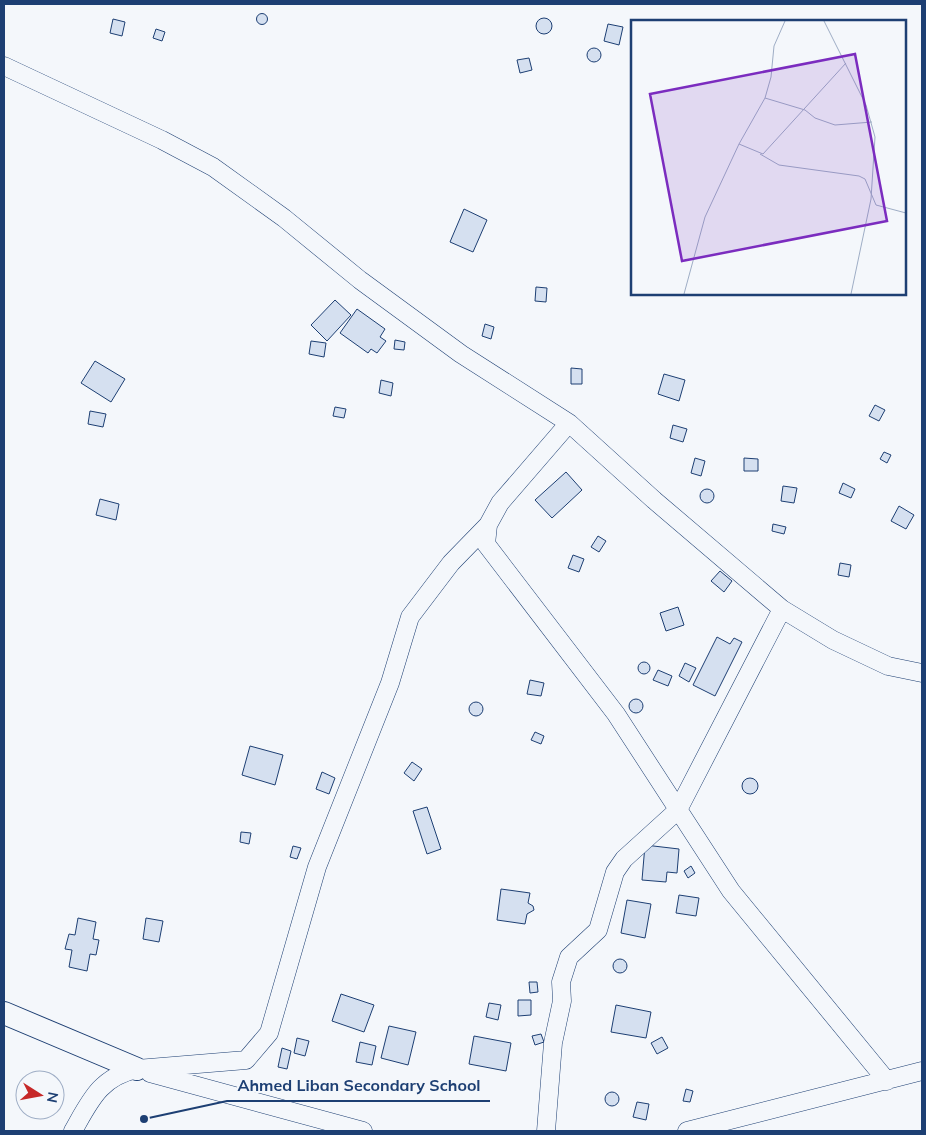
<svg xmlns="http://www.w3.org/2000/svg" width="926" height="1135" font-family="Mulish,sans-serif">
<rect width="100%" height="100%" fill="#f4f7fb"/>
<path fill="#d5e0f0" stroke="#1d3f73" d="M256.5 19a5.5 5.5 0 1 1 11 0a5.5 5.5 0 1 1-11 0Z
M536 26a8 8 0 1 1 16 0a8 8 0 1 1-16 0Z
M113,19L125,22L122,36L110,33Z
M608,24L623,27L619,45L604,41Z
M156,29L165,32L162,41L153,38Z
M587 55a7 7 0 1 1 14 0a7 7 0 1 1-14 0Z
M529,58L532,70L520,73L517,60Z
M464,209L487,220L473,252L450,242Z
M536,287L547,288L546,302L535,301Z
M335,300L351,315L327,341L311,325Z
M357,309L385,329L380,337L386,341L377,353L371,349L368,353L340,333Z
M485,324L494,327L491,339L482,336Z
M395,340L405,342L404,350L394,349Z
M311,341L326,343L324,357L309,354Z
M95,361L125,379L111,402L81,383Z
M571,368L582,369V384H571Z
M664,374L685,380L679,401L658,394Z
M381,380L393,383L391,396L379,393Z
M875,405L885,410L879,421L869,416Z
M335,407L346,409L344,418L333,416Z
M90,411L106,414L103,427L88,424Z
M673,425L687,429L683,442L670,438Z
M884,452L891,455L887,463L880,459Z
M695,458L705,461L701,476L691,473Z
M744,458L758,459V471H744Z
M566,472L582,490L552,518L535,500Z
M843,483L855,489L851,498L839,493Z
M783,486L797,488L794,503L781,501Z
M700 496a7 7 0 1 1 14 0a7 7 0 1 1-14 0Z
M100,499L119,504L116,520L96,515Z
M899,506L914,515L906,529L891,521Z
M773,524L786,527L784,534L772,531Z
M598,536L606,541L599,552L591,547Z
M573,555L584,559L579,572L568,568Z
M840,563L851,565L849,577L838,575Z
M720,571L732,581L724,592L711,581Z
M678,607L684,625L666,631L660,613Z
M717,637L730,644L734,638L742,642L715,696L693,685Z
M638 668a6 6 0 1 1 12 0a6 6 0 1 1-12 0Z
M685,663L696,668L689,682L679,676Z
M658,670L672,676L668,686L653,680Z
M530,680L544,683L541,696L527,694Z
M629 706a7 7 0 1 1 14 0a7 7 0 1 1-14 0Z
M469 709a7 7 0 1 1 14 0a7 7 0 1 1-14 0Z
M535,732L544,736L541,744L531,740Z
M250,746L283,755L275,785L242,775Z
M412,762L422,769L414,781L404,773Z
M322,772L335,778L329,794L316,789Z
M742 786a8 8 0 1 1 16 0a8 8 0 1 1-16 0Z
M427,807L441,849L427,854L413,811Z
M241,832L251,833L249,844L240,842Z
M645,845L679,849L677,873L667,872L666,882L642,880Z
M293,846L301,848L297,859L290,857Z
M691,866L695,873L688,878L684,871Z
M501,889L530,893L528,903L533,906L534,910L527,914L525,924L497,920Z
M679,895L699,898L696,916L676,913Z
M627,900L651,904L645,938L621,933Z
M78,918L96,922L93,939L99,940L96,955L90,954L87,971L69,967L72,950L65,949L69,934L75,935Z
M146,918L163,921L159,942L143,939Z
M613 966a7 7 0 1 1 14 0a7 7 0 1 1-14 0Z
M529,982H537L538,992L530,993Z
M341,994L374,1005L364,1032L332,1021Z
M518,1000H531V1015L518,1016Z
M489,1003L501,1005L498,1020L486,1017Z
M616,1005L651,1012L646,1038L611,1032Z
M389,1026L416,1032L408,1065L381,1058Z
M541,1034L544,1042L535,1045L532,1036Z
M474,1036L511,1043L506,1071L469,1064Z
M662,1037L668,1048L657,1054L651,1043Z
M297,1038L309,1041L305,1056L294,1053Z
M360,1042L376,1046L372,1065L356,1062Z
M282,1048L291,1051L287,1069L278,1067Z
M686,1089L693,1091L690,1102L683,1101Z
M605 1099a7 7 0 1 1 14 0a7 7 0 1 1-14 0Z
M637,1102L649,1104L646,1120L633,1117Z"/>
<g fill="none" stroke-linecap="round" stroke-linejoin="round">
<g stroke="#1d3f73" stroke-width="19">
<path id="minor" d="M4,66L162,140L213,167L284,218L360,280L461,354L569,423L654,500L782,609L833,640L888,666L922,673
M569,423L500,503L488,525L486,544L616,714L731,891L887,1081
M150,1073L363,1131
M73,1131C90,1101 100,1077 137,1069L246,1060L269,1033L317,867L390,683L410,617L451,563L488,525
M546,1131L553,1043L562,1001L561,982L569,957L598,930L615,872L624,859L678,810L782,609
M687,1131L922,1071"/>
</g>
<g stroke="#1d3f73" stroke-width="24">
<path id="tertiary" d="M4,1013L137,1069"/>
</g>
<use href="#minor" stroke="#f4f7fb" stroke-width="18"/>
<use href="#tertiary" stroke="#f4f7fb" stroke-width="22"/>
</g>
<g transform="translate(631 20)">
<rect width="275" height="275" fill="#f4f7fb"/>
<path fill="none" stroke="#9eadc5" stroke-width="1" d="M193,1L235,85L244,117L240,179L220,274M134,78L174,90L184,98L204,105L241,102M108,124L132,134L215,43M129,134L148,145L228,156L234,159L245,185L275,193M53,274L74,197L108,124L134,78L140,57L143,26L154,1"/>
<path fill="#7b2cbf" fill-opacity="0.15" stroke="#7b2cbf" stroke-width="2.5" d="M224,34L256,201L51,241L19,74Z"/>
<rect width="275" height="275" fill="none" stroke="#1d3f73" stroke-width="2.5"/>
</g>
<path fill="none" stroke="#1d3f73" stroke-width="2" d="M144 1119L227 1101H490"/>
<circle fill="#1d3f73" stroke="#f4f7fb" stroke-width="2" cx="144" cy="1119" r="5"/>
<g font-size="16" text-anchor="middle" font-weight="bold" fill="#1d3f73" stroke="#f4f7fb" stroke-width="4" stroke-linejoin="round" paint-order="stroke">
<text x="359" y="1091">Ahmed Liban Secondary School</text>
</g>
<rect width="926" height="1135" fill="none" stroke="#1d3f73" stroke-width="10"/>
<g transform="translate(40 1095) rotate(101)"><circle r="24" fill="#f4f7fb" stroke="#9eadc5"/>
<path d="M0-4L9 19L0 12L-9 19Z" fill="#c62828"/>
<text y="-8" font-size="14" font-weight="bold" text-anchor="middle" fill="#1d3f73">N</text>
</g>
</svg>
